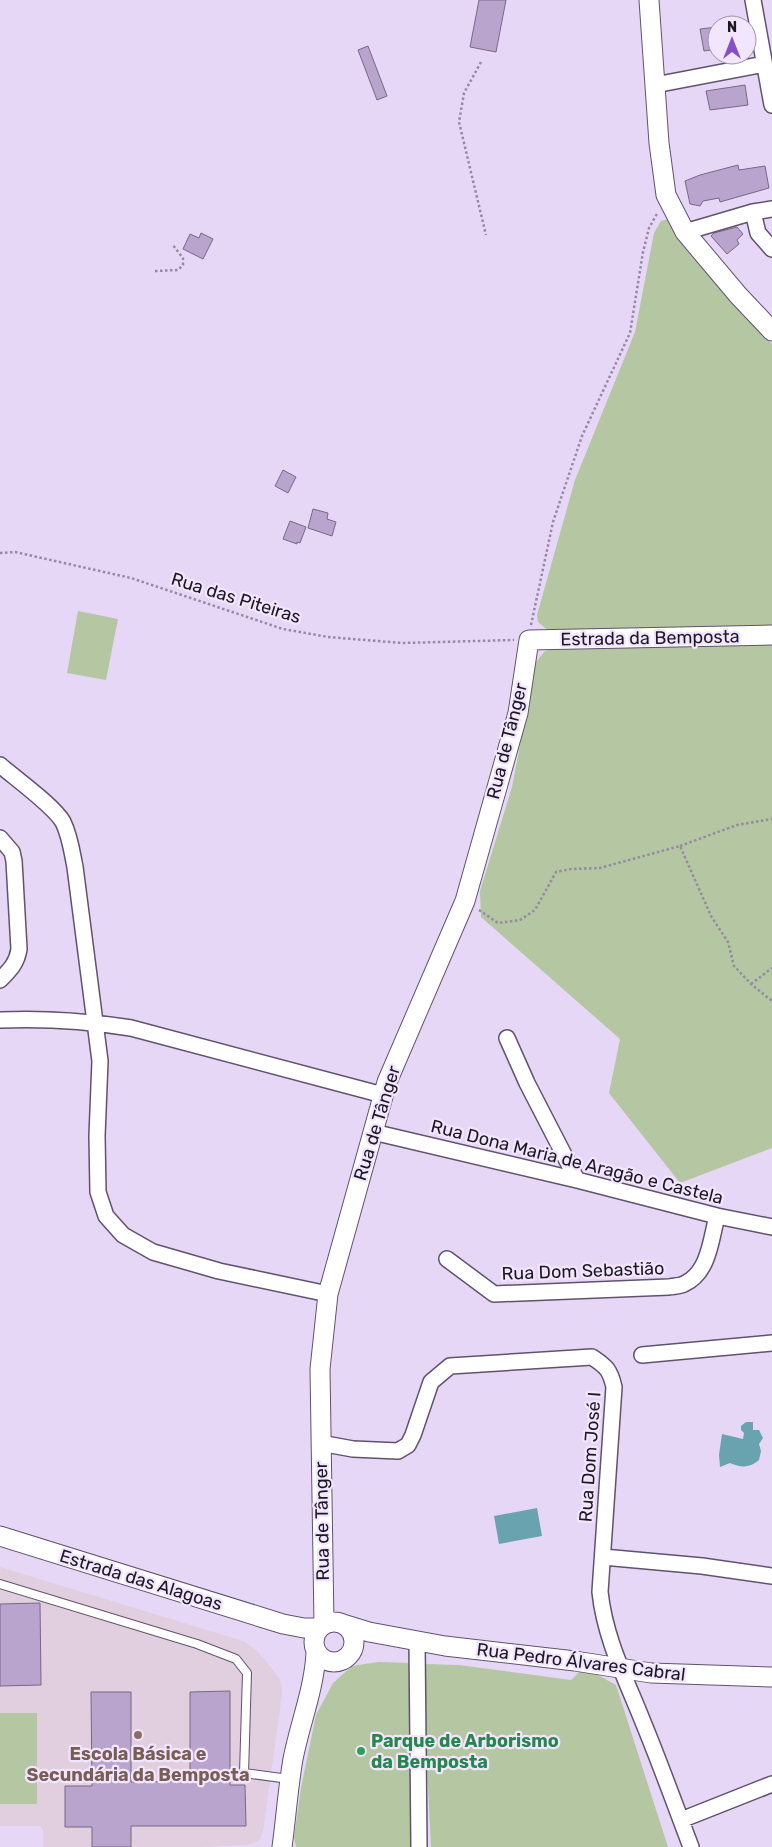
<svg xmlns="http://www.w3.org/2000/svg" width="772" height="1847" font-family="Rubik,sans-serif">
<rect width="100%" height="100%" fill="#e7d7f6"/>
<path fill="#e1cede" d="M0,1567L243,1641L255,1649L265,1660L279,1678L282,1686V1694L263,1832L259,1841L247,1845L199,1847H43V1830L40,1826H0Z"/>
<path fill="#b4c6a2" d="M669,219L729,297L772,344V625L752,627L549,631L538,622L537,615L575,480L635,332L654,233L661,221Z
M78,611L118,619L106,680L67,673Z
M772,641V1148L680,1183L609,1093L620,1039L481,917L480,891L512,787L536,662L545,651L565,647Z
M378,1662L412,1663L414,1837L411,1847H296L294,1837L301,1788L316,1715L333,1683L352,1666Z
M422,1664L459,1665L571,1680L582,1669L589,1670L616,1685L668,1847H431Z
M0,1713H37V1804H0Z"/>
<path fill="#68a3af" d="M746,1422H753V1430H759L763,1438L759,1444L761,1451L759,1460C749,1468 742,1468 730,1463L720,1467L719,1455L722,1434L743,1439L744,1433L741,1430V1426Z
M537,1508L542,1536L499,1544L494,1516Z"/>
<path fill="#b9a4ce" stroke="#776984" d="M479,0H506L496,52L470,47Z
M717,27V49L704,51L700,29Z
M368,46L387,96L377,100L358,50Z
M745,85L748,105L710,110L706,91Z
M738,165L739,170L765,166L769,188L720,202L719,198L703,201L700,206L690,204L685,181L700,175Z
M737,227L743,234L737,240L739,244L727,254L711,236L714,233Z
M201,233L213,239L203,259L183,249L190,234L199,238Z
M283,470L296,477L288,493L275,486Z
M313,509L328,513L327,519L336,522L332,536L308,528Z
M290,521L306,527L300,543L297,542V544L283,539Z
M40,1603L41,1685L0,1686V1604Z
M230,1691V1785H245L246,1826H131V1847H92V1827H65V1786H92L91,1692H131V1782L190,1781V1692Z"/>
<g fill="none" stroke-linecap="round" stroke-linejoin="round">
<g stroke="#60536d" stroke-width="10">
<path id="service" d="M0,1584L197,1644L236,1659L247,1673L244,1773L289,1779"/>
</g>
<g stroke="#60536d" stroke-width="18">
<path id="minor" d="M753,0L772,105
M655,85L764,64
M753,212L758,233L772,249
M685,232L753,212L772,209
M0,765C15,778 54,806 63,822C70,836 72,852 75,867L100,1061L97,1136L98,1192L106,1216L123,1235L153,1252L219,1271L328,1294
M0,838L12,852L14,861L19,949C17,963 10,970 0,980
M0,1020C45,1018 87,1021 131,1028L383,1095
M507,1038L527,1083L577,1180
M373,1132L577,1180L717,1216L772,1227
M447,1259L494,1294L669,1287C674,1286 680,1286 684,1284C709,1273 711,1239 717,1216
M642,1355L772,1343
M320,1443L353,1449L398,1451L408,1445L413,1435L431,1382L450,1366L592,1357C607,1367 610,1370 614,1387L600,1592C605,1639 626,1679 643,1722C660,1763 675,1805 691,1847
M603,1557L702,1566L772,1576
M417,1642L419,1847
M681,1820L772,1784"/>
</g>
<g stroke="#60536d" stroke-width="21">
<path id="tertiary" d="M649,0L659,143L666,195L685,232L738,295L772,331
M0,1536L283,1624L304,1628H319
M314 1642a20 20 0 1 1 40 0a20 20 0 1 1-40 0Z
M324,1624L320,1369L328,1294L387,1082L465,901L518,713L529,640L772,635
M343,1624L369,1632L445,1646L575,1661L651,1673L772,1677
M282,1847C286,1818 288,1788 293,1759C300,1723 314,1690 316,1653"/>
</g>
<path stroke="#968aa1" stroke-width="2.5" stroke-dasharray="2.5 2.5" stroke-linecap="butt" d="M481,62L464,93L459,122L486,235
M155,271L178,270L183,265V258L172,244
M0,553L15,552L131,578L283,629L328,637L402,643L514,640
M531,625L553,522L582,436L630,333L643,252L649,228L658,212
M680,846L737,825L772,819
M479,910L498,923L520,920L535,910L556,872L571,869L600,868L680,846L711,916L728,942L734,966L751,984L772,1001
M751,984L772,968"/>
<use href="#service" stroke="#fff" stroke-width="8"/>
<use href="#minor" stroke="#fff" stroke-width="15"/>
<use href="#tertiary" stroke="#fff" stroke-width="19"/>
</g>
<circle fill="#8d6e63" stroke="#f2e6ff" stroke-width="2" cx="138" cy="1735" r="5"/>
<circle fill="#2e9e5b" stroke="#f2e6ff" stroke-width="2" cx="361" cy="1751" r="5"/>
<g text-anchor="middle" stroke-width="4.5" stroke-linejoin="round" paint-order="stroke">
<g font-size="18" fill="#1d1722" stroke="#f2e6ff">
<text transform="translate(236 598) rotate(17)" y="6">Rua das Piteiras</text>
<text transform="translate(650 638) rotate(-1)" y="6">Estrada da Bemposta</text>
<text transform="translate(507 741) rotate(-76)" y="6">Rua de Tânger</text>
<text transform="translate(377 1123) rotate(-73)" y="6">Rua de Tânger</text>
<text transform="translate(577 1162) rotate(14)" y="6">Rua Dona Maria de Aragão e Castela</text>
<text transform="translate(583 1271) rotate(-2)" y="6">Rua Dom Sebastião</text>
<text transform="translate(590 1457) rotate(-86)" y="6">Rua Dom José I</text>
<text transform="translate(322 1521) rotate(-91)" y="6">Rua de Tânger</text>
<text transform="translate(141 1580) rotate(17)" y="6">Estrada das Alagoas</text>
<text transform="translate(581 1662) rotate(7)" y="6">Rua Pedro Álvares Cabral</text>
</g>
<g font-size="18" font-weight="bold" fill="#27864d" stroke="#f2e6ff" text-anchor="start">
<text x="371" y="1747">Parque de Arborismo<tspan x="371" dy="21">da Bemposta</tspan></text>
</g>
<g font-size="18" font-weight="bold" fill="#785e54" stroke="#f2e6ff">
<text x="138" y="1760">Escola Básica e<tspan x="138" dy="21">Secundária da Bemposta</tspan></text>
</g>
</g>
<g transform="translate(732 40)"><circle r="24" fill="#f2e6ff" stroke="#9d93a7"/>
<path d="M0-4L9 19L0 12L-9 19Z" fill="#864fc7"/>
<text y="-8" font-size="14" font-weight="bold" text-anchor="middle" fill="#1d1722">N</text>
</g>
</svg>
